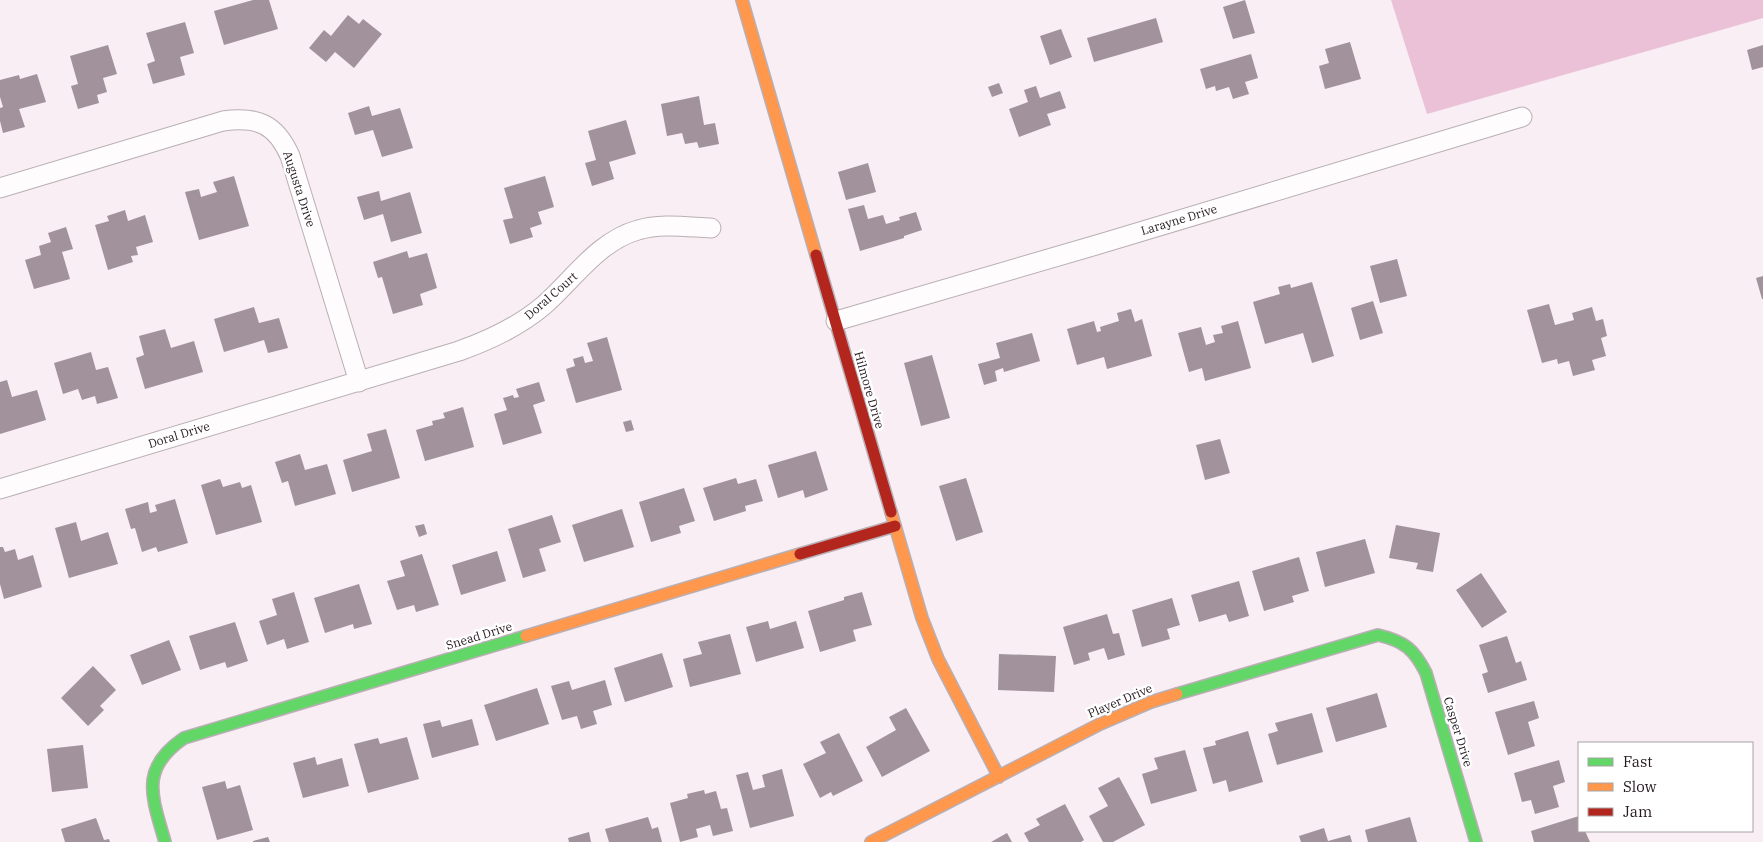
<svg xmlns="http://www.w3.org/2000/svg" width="1763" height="842" font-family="'IBM Plex Serif',serif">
<rect width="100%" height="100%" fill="#f8eef3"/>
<path fill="#ebc1d8" d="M1391,0H1763V18L1427,114Z"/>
<path fill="#a2929b" d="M253,0H269L278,29L224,45L214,11Z
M1245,0L1255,33L1233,39L1223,7Z
M348,15L359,24L363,19L382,34L354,68L335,52L326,62L309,48L324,30L331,36Z
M1156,18L1163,42L1094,62L1087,38Z
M185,22L194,53L180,57L185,75L153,84L147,64L155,61L146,33Z
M1061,29L1072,57L1050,65L1040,36Z
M1350,42L1361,79L1325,89L1319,66L1329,63L1325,49Z
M108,45L117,74L103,78L107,92L97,95L99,103L78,109L71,86L78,84L70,56Z
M1763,45V67L1752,70L1747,50Z
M1251,54L1258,78L1245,82L1249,94L1233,99L1229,87L1216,91L1215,86L1206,89L1200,69Z
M37,74L46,102L19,109L25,127L3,133L0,121V108L3,107L0,97V80L19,75L20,79Z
M999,83L1003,93L992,97L988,87Z
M1036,86L1040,98L1060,91L1066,108L1047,114L1051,125L1019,137L1009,109L1028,102L1024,90Z
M699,96L704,125L715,123L719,144L699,148L697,142L685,144L682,133L667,136L661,104Z
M369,106L372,116L400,108L413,148L382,157L373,130L355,135L348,113Z
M626,120L636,154L609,162L614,179L592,186L585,163L596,160L588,131Z
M868,163L876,192L846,200L838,172Z
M234,176L249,226L199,240L185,192L199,189L201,197L217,192L213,182Z
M545,176L554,207L538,212L542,224L530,228L533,237L510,244L503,220L513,218L504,188Z
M379,191L381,201L410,192L422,233L391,242L383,214L364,220L357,197Z
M864,205L868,219L883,215L886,224L900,220L899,217L916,212L922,230L904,236V238L860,251L848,209Z
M125,210L128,221L145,215L153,242L136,247L138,255L131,256L133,262L108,270L95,225L109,221L107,216Z
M66,227L73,249L62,252L70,279L34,289L25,260L41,255L39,246L51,242L48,233Z
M407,251L409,258L427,253L437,288L420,294L423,305L393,314L382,277L378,278L373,262Z
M1397,259L1407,296L1380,303L1370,266Z
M1763,276V299H1762L1756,278Z
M1312,282L1334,356L1312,363L1303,333L1265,344L1253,302L1280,294L1278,287L1290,284L1291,288Z
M1373,301L1383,333L1360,340L1351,308Z
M1549,304L1555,325L1574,320L1572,313L1592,307L1596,321L1603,319L1607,336L1601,338L1606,356L1592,360L1595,370L1573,376L1569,361L1558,364L1557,359L1542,363L1527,310Z
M254,307L259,323L279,318L288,348L268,353L264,340L224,352L214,319Z
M1131,309L1135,322L1142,319L1152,356L1107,369L1104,357L1077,365L1067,329L1094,321L1097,332L1101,331L1100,327L1119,321L1117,313Z
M1238,321L1251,368L1205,381L1202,368L1189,372L1178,333L1201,327L1206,345L1215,342L1213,335L1223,333L1221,326Z
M165,329L171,348L194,341L203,372L145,389L136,358L144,355L139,336Z
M1032,333L1040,361L1004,372L1003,368L995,371L997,381L984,385L978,364L1000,358L996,343Z
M607,337L622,390L576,403L566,369L575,366L573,359L583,356L585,363L593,361L587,343Z
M91,352L96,370L108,367L118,398L97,404L95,396L82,400L78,389L63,394L54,363Z
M932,355L950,418L921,426L904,363Z
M7,380L12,397L37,390L46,420L0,434V382Z
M539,382L545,401L533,405L542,433L503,445L494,414L507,410L503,398L513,395L514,398L519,397L516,389Z
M463,407L474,447L425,461L416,430L433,425L432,421L445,418L443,413Z
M631,420L634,430L626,432L623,422Z
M386,429L400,478L352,492L343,460L372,451L367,434Z
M1220,439L1230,473L1205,480L1196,445Z
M816,451L828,490L805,498L803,490L778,498L768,465Z
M300,454L305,470L327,464L336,494L295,506L288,481L282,483L275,462Z
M736,478L738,484L756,479L763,501L745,506L746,511L714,521L703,488Z
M966,478L983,532L956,541L939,486Z
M220,479L223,487L240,482L242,488L251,485L262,522L216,535L201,485Z
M684,488L695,521L679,526L681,533L651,542L639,502Z
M175,499L188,543L158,552L156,547L142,552L135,528L131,529L125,509L148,502L150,513L157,511L155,505Z
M622,509L634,547L584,562L572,525Z
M552,515L561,542L539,549L546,571L523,578L508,529Z
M76,522L81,541L108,532L118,564L69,578L55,528Z
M424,524L427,534L419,537L415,526Z
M1396,525L1440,533L1433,572L1416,569L1418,563L1389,558Z
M1365,539L1375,573L1325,587L1316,552Z
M0,547H3L5,552L15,549L18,560L33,555L42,587L4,599L0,584Z
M497,551L506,581L461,595L452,565Z
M422,554L439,605L416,612L414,605L397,610L387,581L405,576L400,561Z
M1299,557L1309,591L1292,596L1294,602L1264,611L1252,571Z
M1481,573L1507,612L1482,628L1456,590Z
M1239,581L1249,616L1229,622L1226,614L1199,622L1191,595Z
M359,584L372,624L354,629L353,624L325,633L314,598Z
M294,592L309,642L287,649L284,639L267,645L259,621L277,615L272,599Z
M862,592L872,625L853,630L856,641L820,652L808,611L844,600V597Z
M1172,598L1180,625L1167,629L1170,639L1142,647L1132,610Z
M1107,614L1113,634L1119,633L1125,655L1108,660L1104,648L1088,653L1090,660L1074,665L1063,627Z
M768,621L770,629L796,621L804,648L756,662L746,627Z
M235,622L248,661L227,668L225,662L200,670L189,636Z
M730,634L741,674L690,687L683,659L702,654L698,642Z
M1507,636L1516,663L1521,661L1527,680L1488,693L1482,674L1488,672L1479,645Z
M169,640L181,670L142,685L130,655Z
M662,653L673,687L625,702L614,668Z
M999,654L1056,656L1054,692L998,690Z
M93,666L116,690L100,706L104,710L88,726L61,698Z
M605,680L612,705L593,711L597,724L581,729L577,716L562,720L551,686L569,681L572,690Z
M537,688L549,724L496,741L484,705Z
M1377,693L1387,727L1336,742L1326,708Z
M1534,701L1539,718L1528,722L1535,746L1508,755L1495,712Z
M906,708L930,751L882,777L866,747L896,730L889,717Z
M1312,713L1323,752L1277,765L1268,734L1278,731L1275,723Z
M472,719L479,745L432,758L423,724L440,720L442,727Z
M1248,731L1263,782L1229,792L1226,780L1213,784L1203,748L1216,745L1215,741Z
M839,733L863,781L833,796L831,792L820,798L803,764L826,753L820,742Z
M407,737L419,779L368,793L354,744L378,738L380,744Z
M83,745L88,788L52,792L47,749Z
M1185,750L1197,791L1151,804L1142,774L1158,769L1154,758Z
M315,757L317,765L342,758L349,786L303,798L293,763Z
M1559,760L1565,782L1553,786L1559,807L1535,814L1531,800L1522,802L1514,773Z
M782,769L794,816L750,828L736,775L748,772L753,790L765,787L762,775Z
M1119,777L1145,825L1113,842H1103L1089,816L1108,806L1098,788Z
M225,781L227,789L240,785L253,830L217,840L202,787Z
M704,790L705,794L716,791L721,809L727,808L733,831L713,836L710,825L696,829L698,837L680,842L670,803L688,798L687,794Z
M1065,804L1084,840L1081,842H1029L1024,833L1040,825L1036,819Z
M1579,816V831H1585L1590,842H1534L1531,831Z
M648,817L652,829L658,827L662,842H609L605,829Z
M1410,817L1417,842H1368L1365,830Z
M96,818L104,840L109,839L110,842H65L61,829Z
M1324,828L1328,841L1350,835L1352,842H1301L1299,836Z
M589,832L591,842H569L568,838Z
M1007,833L1012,842H991Z
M268,837L270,842H253V841Z"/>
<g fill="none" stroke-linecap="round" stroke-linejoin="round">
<g stroke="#b9afb4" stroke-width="21">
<path id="street" d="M0,188L223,121C257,116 276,124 290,156L359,382
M836,321L1103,243L1522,117
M0,489L459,351C490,340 518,327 543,306C573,280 598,241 638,230C661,223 687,227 711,228"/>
</g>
<g stroke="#b9afb4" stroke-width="14">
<path id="fast" d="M1177,694L1378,635C1404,641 1414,649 1426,673L1476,842
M165,842C152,796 139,769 184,738L526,636"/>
</g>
<g stroke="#b9afb4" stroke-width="14">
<path id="slow" d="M742,0L816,255
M891,512L922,618L938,659L999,777
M526,636L800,554
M871,842L1100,724L1151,702L1177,694"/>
</g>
<g stroke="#b9afb4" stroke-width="14">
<path id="jam" d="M816,255L891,512
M800,554L895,526"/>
</g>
<use href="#street" stroke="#fefcfd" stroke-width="19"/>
<use href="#fast" stroke="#63d668" stroke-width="11"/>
<use href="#slow" stroke="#ff974d" stroke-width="11"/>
<use href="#jam" stroke="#b3261e" stroke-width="11"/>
</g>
<g text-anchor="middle" stroke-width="5" stroke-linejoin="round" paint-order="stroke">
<g font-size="12" fill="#251a20" stroke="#fff">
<text transform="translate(299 189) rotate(72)" y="4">Augusta Drive</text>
<text transform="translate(1179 220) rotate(-17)" y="4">Larayne Drive</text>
<text transform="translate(551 296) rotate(-41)" y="4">Doral Court</text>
<text transform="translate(869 390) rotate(74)" y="4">Hilmore Drive</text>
<text transform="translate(179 435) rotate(-17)" y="4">Doral Drive</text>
<text transform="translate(479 636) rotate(-17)" y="4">Snead Drive</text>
<text transform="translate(1120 701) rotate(-23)" y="4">Player Drive</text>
<text transform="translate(1458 732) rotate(73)" y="4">Casper Drive</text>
</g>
</g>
<rect x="1578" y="742" width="175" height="90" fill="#ffffff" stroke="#a8a3a6"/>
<rect x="1588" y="758" width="25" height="8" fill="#63d668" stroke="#a8a3a6"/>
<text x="1623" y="767" font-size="15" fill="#251a20">Fast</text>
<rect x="1588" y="783" width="25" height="8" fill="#ff974d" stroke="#a8a3a6"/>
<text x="1623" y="792" font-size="15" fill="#251a20">Slow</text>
<rect x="1588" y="808" width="25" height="8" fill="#b3261e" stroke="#a8a3a6"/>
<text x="1623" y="817" font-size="15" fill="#251a20">Jam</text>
</svg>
